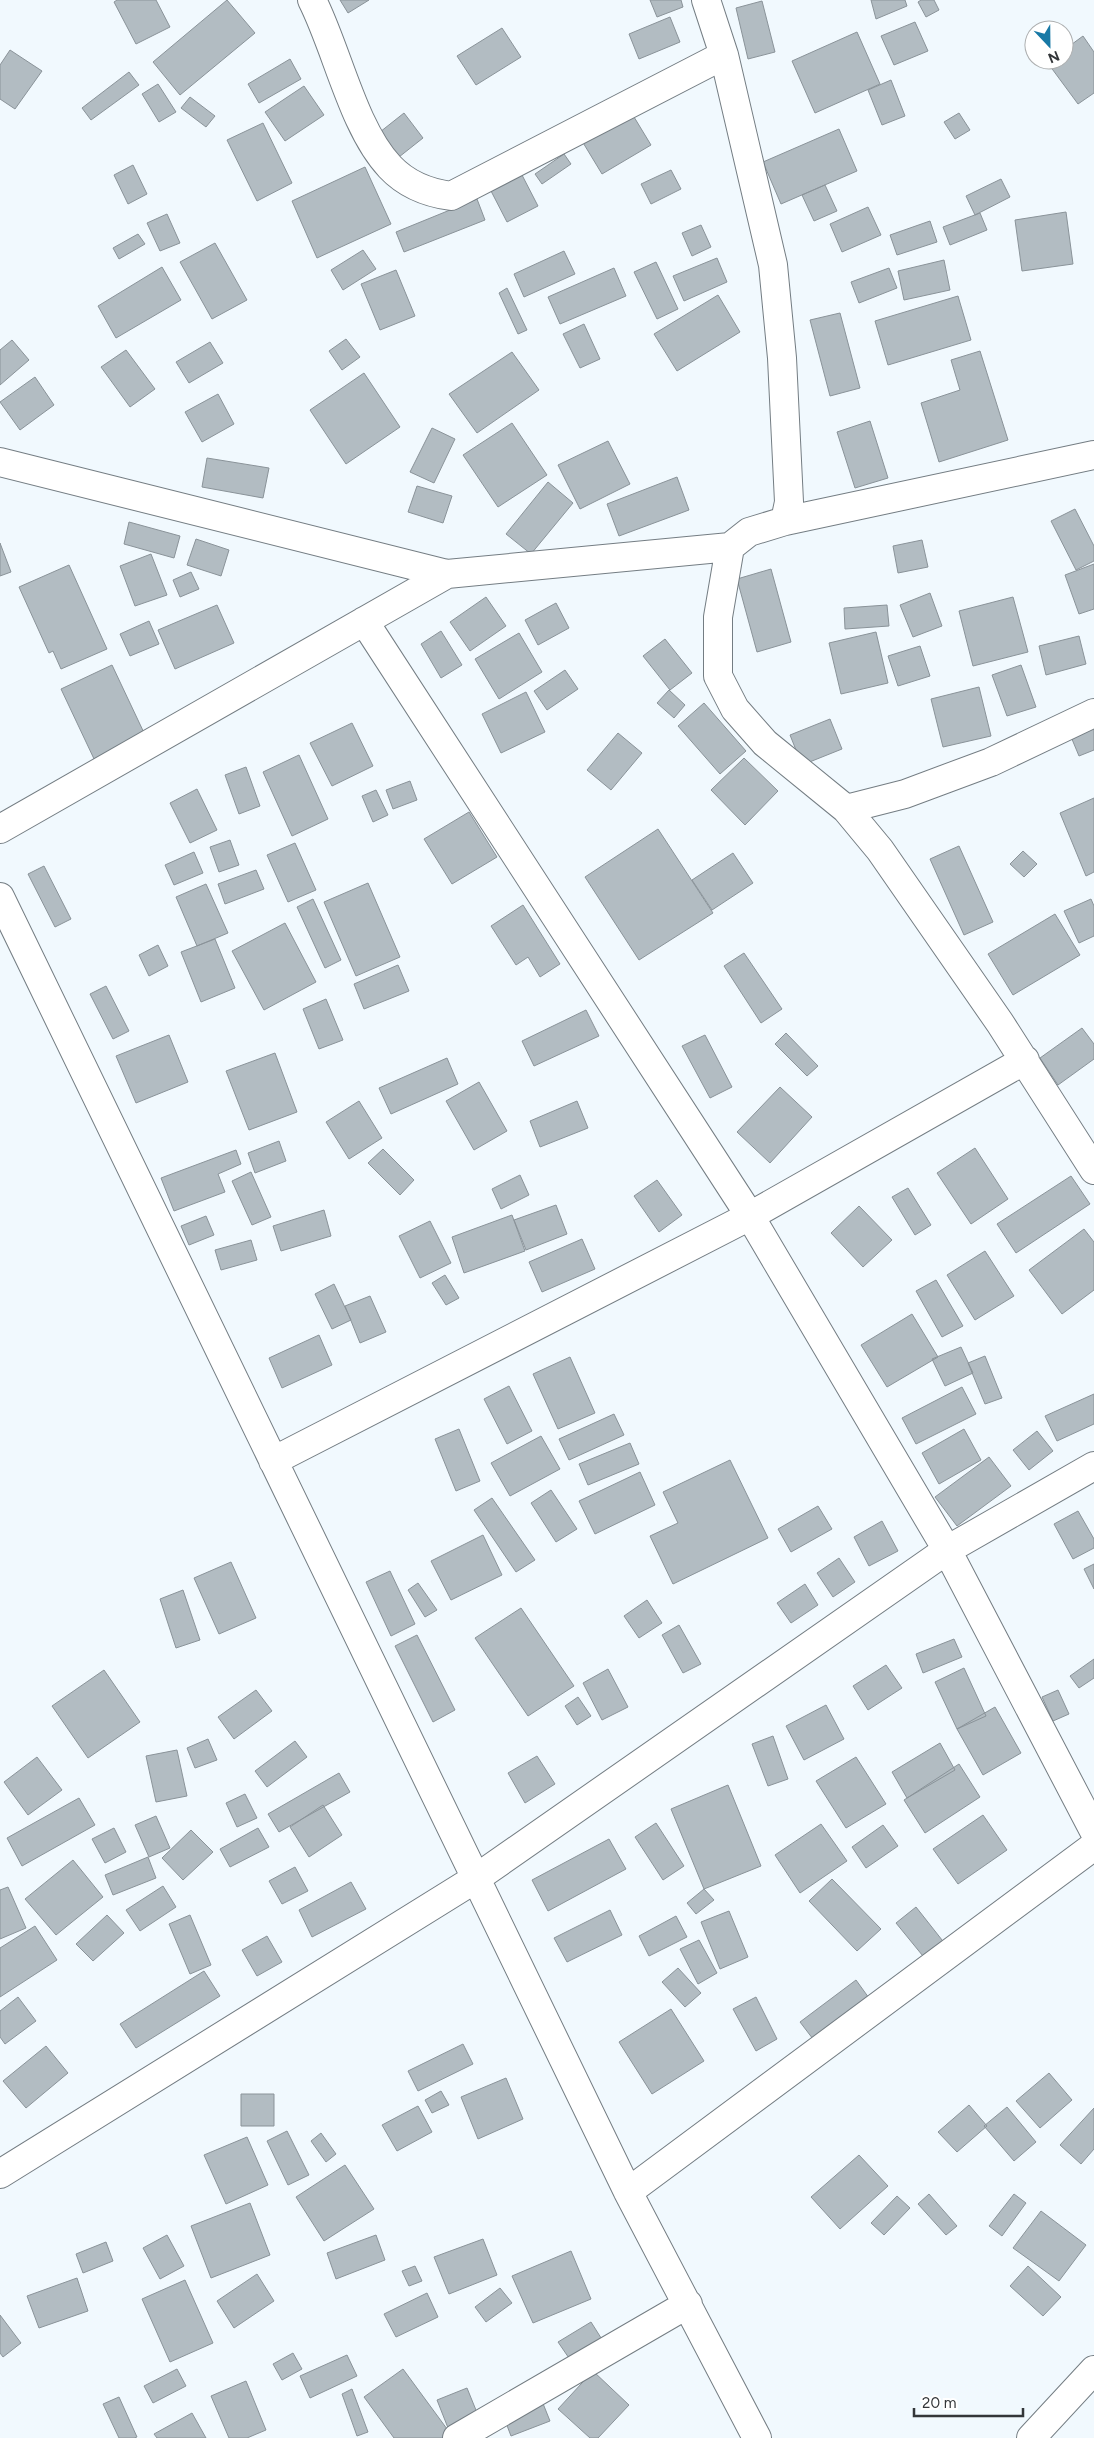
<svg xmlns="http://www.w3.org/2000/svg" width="1094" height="2438" font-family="Figtree,sans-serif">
<rect width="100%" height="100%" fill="#f1f9fe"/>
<path fill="#b2bcc2" stroke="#8a9399" d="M117,0H156L170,27L136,44L114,2Z
M227,0L255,33L180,95L153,62Z
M340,0H369L348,13Z
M650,0H681L683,7L657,17Z
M871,0H905L907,6L876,19Z
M921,0H934L939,10L926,17L918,2Z
M762,1L775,52L748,59L736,8Z
M670,17L680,42L639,59L629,34Z
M915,22L928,51L894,65L881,36Z
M502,28L521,57L476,85L457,56Z
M857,32L880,84L815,113L792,61Z
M1083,36L1094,52V93L1078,104L1047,62L1064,60V50Z
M10,50L42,71L15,109L0,99V65Z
M290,59L301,79L259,103L248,84Z
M129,72L139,85L91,120L82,108Z
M891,80L905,116L882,125L868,90Z
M158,84L176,112L159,122L142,94Z
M304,86L324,115L285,141L265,112Z
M190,97L215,116L206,127L181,108Z
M631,112L651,145L602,174L582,141Z
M404,113L423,138L399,157L380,132Z
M959,113L970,130L955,139L944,122Z
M263,123L292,183L257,201L227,140Z
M839,129L857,171L781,204L763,162Z
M564,154L571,164L542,184L535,174Z
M133,165L147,194L128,204L114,175Z
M365,167L391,224L317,258L292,201Z
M671,170L681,189L651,204L641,184Z
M522,175L538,206L507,222L491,191Z
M1001,179L1010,197L975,215L966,196Z
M825,185L837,211L814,221L802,195Z
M477,199L485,220L404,252L396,232Z
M868,207L881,235L842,252L830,224Z
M1066,212L1073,264L1022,271L1015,220Z
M980,213L987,230L950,245L943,227Z
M167,214L180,243L160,251L147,223Z
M930,221L937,242L897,255L890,235Z
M701,225L711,247L692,256L682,233Z
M138,234L145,244L119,259L113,248Z
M215,243L247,300L212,319L180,262Z
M363,250L376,269L343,290L331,270Z
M564,251L575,274L524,297L514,274Z
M717,258L727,282L684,301L673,276Z
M944,260L950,290L904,300L898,271Z
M656,262L678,309L657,319L634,272Z
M162,267L181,300L116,338L98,306Z
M614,268L626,296L560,324L548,297Z
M889,268L897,288L859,303L851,282Z
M396,270L415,316L380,330L361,284Z
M507,288L527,330L518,334L499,293Z
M718,295L740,332L677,371L654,334Z
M958,296L971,340L888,365L875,321Z
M840,313L860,388L830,396L810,320Z
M584,324L600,359L580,368L563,334Z
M346,339L360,357L342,370L329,351Z
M12,340L29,360L0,385V350Z
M210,342L223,363L189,383L176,362Z
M126,350L155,389L130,407L101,367Z
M980,351L1008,440L939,462L921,403L960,390L951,360Z
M512,352L539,390L477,433L449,394Z
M364,373L400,427L346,464L310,410Z
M35,377L54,405L20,430L0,402Z
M218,394L234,424L202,442L185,412Z
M870,421L888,478L855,488L837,432Z
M512,423L547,475L498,507L463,455Z
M432,428L455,439L434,483L410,472Z
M608,441L630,484L580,509L558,465Z
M207,458L269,468L263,498L202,487Z
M677,477L689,510L619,536L607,504Z
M548,482L573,503L531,554L506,534Z
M417,486L452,496L443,523L408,512Z
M1075,509L1094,546V561L1076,570L1051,521Z
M129,522L180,536L174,558L124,544Z
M196,539L229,550L221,576L187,565Z
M922,540L928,567L898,573L893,546Z
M0,543L11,572L0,576Z
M151,554L167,595L135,606L120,566Z
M1094,564V609L1079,614L1065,575Z
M69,565L107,649L61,669L53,651L49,653L19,587Z
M771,569L791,642L757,652L737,579Z
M191,572L199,589L180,597L173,580Z
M930,593L942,626L913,637L900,605Z
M486,597L506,626L470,651L450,622Z
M1013,597L1028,652L973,666L959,611Z
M556,603L569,628L538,645L525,620Z
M217,605L234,643L175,669L158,630Z
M887,605L889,626L845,629L844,608Z
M149,621L159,644L130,656L120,634Z
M441,631L462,665L441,678L421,644Z
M876,632L888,683L841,694L829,643Z
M519,633L542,672L499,699L475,659Z
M1079,636L1086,664L1046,675L1039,646Z
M665,639L692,673L670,690L643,656Z
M920,646L930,676L898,686L888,656Z
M112,665L146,737L95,761L61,689Z
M1021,665L1036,707L1007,716L992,675Z
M565,670L578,689L547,710L534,691Z
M979,687L991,736L943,747L931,699Z
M669,690L685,705L674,718L657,703Z
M526,692L545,732L501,753L482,714Z
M704,703L746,751L720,774L678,726Z
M830,719L842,749L802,765L790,735Z
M1094,722V750L1079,756L1069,732Z
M352,723L373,766L332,786L310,743Z
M618,733L642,753L611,790L587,770Z
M299,755L328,819L292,836L263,772Z
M744,758L778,791L745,825L711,790Z
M246,767L260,806L239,814L225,775Z
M410,781L417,800L393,809L386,790Z
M197,789L217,830L190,843L170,803Z
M376,790L388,815L373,822L362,796Z
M1094,798V872L1086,876L1060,813Z
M469,812L497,857L452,884L424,839Z
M658,829L713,913L639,960L585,877Z
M230,840L239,865L219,872L210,847Z
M295,843L316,890L288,902L267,855Z
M959,846L993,922L964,935L930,859Z
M1023,851L1037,864L1024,877L1010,864Z
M194,852L203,873L174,885L165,865Z
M733,853L753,883L712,910L692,880Z
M44,866L71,919L55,927L28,874Z
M256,870L264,889L225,904L218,884Z
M368,883L400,957L356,976L324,902Z
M206,884L228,933L197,946L176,897Z
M313,899L341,960L325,968L297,907Z
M1091,899L1094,906V936L1079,943L1064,911Z
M523,905L560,964L540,977L528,957L516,965L491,926Z
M1055,914L1080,955L1013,995L988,954Z
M285,923L316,982L264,1010L232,951Z
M215,939L235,988L201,1002L181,952Z
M158,945L168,966L149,976L139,955Z
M744,953L782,1009L761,1023L724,966Z
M398,965L409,991L364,1009L354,984Z
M106,986L129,1031L113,1039L90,994Z
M326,999L343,1040L319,1049L303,1009Z
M586,1010L599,1036L534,1066L522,1041Z
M1082,1028L1094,1044V1059L1058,1085L1040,1058Z
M786,1033L818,1066L807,1076L775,1044Z
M169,1035L188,1082L136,1103L116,1056Z
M705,1035L732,1087L710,1098L682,1046Z
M275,1053L297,1112L249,1130L226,1071Z
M447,1058L458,1084L391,1114L379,1088Z
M479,1082L507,1131L474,1150L446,1101Z
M780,1087L812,1117L770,1163L737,1132Z
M359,1101L382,1138L349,1159L326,1122Z
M577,1101L588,1128L540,1147L530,1121Z
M279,1141L286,1161L255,1173L248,1153Z
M975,1148L1008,1199L971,1224L937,1173Z
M383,1149L414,1180L400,1195L368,1163Z
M236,1150L241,1164L218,1174L225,1192L174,1211L161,1178Z
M251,1172L271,1217L252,1225L232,1181Z
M520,1175L529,1195L501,1209L492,1189Z
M1071,1176L1090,1204L1016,1253L997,1224Z
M657,1180L682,1215L659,1232L634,1196Z
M908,1188L931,1225L915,1235L892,1197Z
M556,1205L567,1234L526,1250L514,1220Z
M859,1206L892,1240L863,1267L831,1233Z
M324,1210L331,1236L281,1251L273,1226Z
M512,1215L525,1251L464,1273L452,1237Z
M206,1216L214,1235L189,1245L181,1226Z
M430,1221L451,1263L420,1278L399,1236Z
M1084,1229L1094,1242V1290L1062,1314L1029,1270Z
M582,1239L595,1269L542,1292L529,1262Z
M251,1240L257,1260L221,1270L215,1250Z
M985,1251L1014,1296L975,1320L947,1275Z
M445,1275L459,1298L446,1305L432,1283Z
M936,1280L963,1326L942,1337L916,1291Z
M334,1284L351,1320L332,1329L315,1294Z
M370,1296L386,1332L360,1343L345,1306Z
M912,1314L938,1357L887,1387L861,1345Z
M319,1335L332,1365L282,1388L269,1358Z
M961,1347L973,1373L945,1386L932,1359Z
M985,1356L1002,1398L985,1404L968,1363Z
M570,1357L595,1413L558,1429L533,1374Z
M509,1386L532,1431L507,1444L484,1399Z
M962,1387L976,1414L916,1444L902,1418Z
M1094,1394V1424L1057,1441L1045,1416Z
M614,1414L624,1435L569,1460L559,1439Z
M459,1429L480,1481L456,1491L435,1439Z
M964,1429L981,1460L939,1484L922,1453Z
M1037,1431L1053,1451L1029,1470L1013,1450Z
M541,1436L560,1469L510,1496L491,1463Z
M630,1443L639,1464L588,1485L579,1464Z
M989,1457L1011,1486L957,1526L935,1497Z
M730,1460L768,1538L673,1584L650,1536L678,1523L663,1492Z
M640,1472L655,1505L595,1534L579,1501Z
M551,1490L577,1529L556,1542L531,1503Z
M492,1498L535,1560L516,1572L474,1510Z
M818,1506L832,1529L791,1552L778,1529Z
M1078,1511L1094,1539V1548L1073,1559L1054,1524Z
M882,1521L898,1551L869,1566L854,1537Z
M483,1535L502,1575L451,1600L431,1561Z
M839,1558L855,1582L833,1597L817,1573Z
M231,1562L256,1618L219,1634L194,1578Z
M1094,1564V1589L1084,1569Z
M390,1571L415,1624L391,1636L366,1582Z
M418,1583L437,1610L425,1617L408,1590Z
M805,1584L818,1605L791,1623L777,1603Z
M183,1590L200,1640L176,1648L160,1599Z
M647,1600L662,1623L639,1638L624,1616Z
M521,1608L574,1686L528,1716L475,1638Z
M679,1625L701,1664L683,1673L662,1635Z
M417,1635L455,1710L433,1722L395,1646Z
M954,1639L962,1657L923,1673L916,1654Z
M1094,1659V1678L1079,1688L1070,1676Z
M886,1665L902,1688L868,1710L853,1686Z
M964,1668L986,1716L957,1729L935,1682Z
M608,1669L628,1707L602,1720L583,1683Z
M104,1670L140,1722L88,1758L52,1706Z
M256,1690L272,1711L234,1739L218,1717Z
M1058,1690L1069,1714L1053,1721L1042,1697Z
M578,1697L591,1716L577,1725L565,1706Z
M826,1705L844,1739L804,1760L786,1726Z
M995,1707L1021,1753L983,1775L957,1729Z
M773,1736L788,1779L768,1786L752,1744Z
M208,1739L217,1760L195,1768L187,1748Z
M295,1741L307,1757L267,1787L255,1771Z
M940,1743L955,1770L907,1798L892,1772Z
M177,1750L187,1796L156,1802L146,1756Z
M537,1756L555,1784L525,1803L508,1773Z
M37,1757L62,1790L28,1815L4,1782Z
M856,1757L886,1804L846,1828L816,1781Z
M959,1764L980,1797L925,1833L904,1800Z
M339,1773L350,1792L279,1832L268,1814Z
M728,1785L761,1866L704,1889L671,1809Z
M245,1794L257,1818L237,1827L226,1803Z
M79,1798L95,1825L22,1866L7,1838Z
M323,1805L342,1835L309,1857L290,1827Z
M983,1815L1007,1850L958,1884L933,1849Z
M156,1816L170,1848L149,1857L135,1825Z
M656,1823L684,1866L663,1880L635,1837Z
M821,1824L847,1861L800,1893L775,1855Z
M883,1825L898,1846L866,1868L852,1847Z
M114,1828L126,1852L105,1863L92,1839Z
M258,1828L269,1847L230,1867L220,1849Z
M191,1830L213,1852L183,1880L162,1858Z
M609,1839L626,1869L548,1911L532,1880Z
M148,1857L156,1878L113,1895L105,1875Z
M73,1860L103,1897L56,1935L25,1899Z
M295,1867L308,1891L282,1904L269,1881Z
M832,1879L881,1929L857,1951L809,1901Z
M351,1882L366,1909L312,1937L299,1910Z
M163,1886L176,1907L140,1931L126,1910Z
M8,1887L26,1928L0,1939V1890Z
M704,1889L714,1900L696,1914L687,1903Z
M916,1907L946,1945L927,1961L896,1923Z
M610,1910L622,1935L567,1962L554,1938Z
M729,1911L748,1957L720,1969L701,1922Z
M107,1915L124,1933L93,1961L76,1944Z
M190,1915L211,1965L190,1974L169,1924Z
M676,1916L687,1937L649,1956L639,1936Z
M35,1926L57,1960L0,1997V1948Z
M267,1936L282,1962L257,1976L242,1950Z
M699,1940L717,1973L698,1984L680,1949Z
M678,1968L701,1993L685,2007L662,1982Z
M204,1971L220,1996L136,2048L120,2024Z
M856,1980L869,1998L813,2039L800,2022Z
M18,1997L36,2021L5,2044L0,2037V2011Z
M756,1997L777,2039L756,2051L733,2009Z
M671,2009L704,2061L652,2094L619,2042Z
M463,2044L473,2064L418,2091L408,2071Z
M46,2046L68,2073L26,2108L3,2081Z
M1049,2073L1072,2100L1040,2128L1016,2101Z
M506,2078L523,2119L478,2139L461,2097Z
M441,2091L449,2105L432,2113L425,2100Z
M241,2094H274V2126H241Z
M969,2105L987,2126L957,2152L938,2132Z
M418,2106L432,2132L397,2151L382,2125Z
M1007,2107L1036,2142L1014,2161L984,2126Z
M1094,2108V2149L1081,2164L1060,2145Z
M287,2131L309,2175L288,2185L267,2141Z
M321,2133L336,2154L326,2162L311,2141Z
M247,2137L268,2185L226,2204L204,2155Z
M859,2155L888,2186L840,2229L811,2197Z
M345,2165L374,2209L324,2241L296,2197Z
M929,2194L957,2226L946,2235L918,2204Z
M1014,2194L1026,2203L1002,2236L989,2226Z
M897,2196L910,2208L884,2235L871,2223Z
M250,2203L270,2255L211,2278L191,2226Z
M1041,2211L1086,2245L1059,2281L1013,2248Z
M167,2235L184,2266L160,2279L143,2248Z
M376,2235L385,2260L336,2279L327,2253Z
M483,2239L497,2275L449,2294L434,2257Z
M106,2242L113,2261L83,2273L76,2254Z
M571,2251L591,2299L533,2323L512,2276Z
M415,2266L422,2281L409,2286L402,2271Z
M1028,2266L1061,2297L1043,2316L1010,2286Z
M257,2274L274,2301L234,2328L217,2301Z
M77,2278L88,2311L39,2328L27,2296Z
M185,2280L213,2343L170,2362L142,2299Z
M500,2288L512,2303L486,2322L475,2307Z
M427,2293L438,2317L396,2337L384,2314Z
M0,2315L21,2343L3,2357L0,2353Z
M591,2322L603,2341L571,2361L558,2342Z
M293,2353L302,2369L282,2380L273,2364Z
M347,2355L357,2376L310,2398L300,2376Z
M177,2369L186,2386L153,2403L144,2386Z
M403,2369L450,2433L442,2438H394L364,2397Z
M593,2371L629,2405L598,2438H590L558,2409Z
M246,2381L266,2430L247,2438H229L211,2396Z
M467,2388L480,2420L450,2433L437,2400Z
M352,2389L368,2432L357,2436L342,2394Z
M119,2397L137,2437L134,2438H119L103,2404Z
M542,2401L550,2421L511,2436L503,2415Z
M192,2413L206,2438H157L154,2434Z"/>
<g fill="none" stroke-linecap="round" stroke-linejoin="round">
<g stroke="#747d83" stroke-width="30">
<path id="street" d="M312,0C337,49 353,128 390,167C406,184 429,193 451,196L724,55
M706,0L724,55L773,265L782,358L789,502L785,521
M0,462L447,574
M730,547L718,617V676L735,709L765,743L846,809L880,850L1000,1023L1094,1170
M364,621L750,1216L947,1550L1094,1831
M846,809L905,794L991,762L1094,713
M0,829L447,574L730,547L749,532L785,521L1094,455
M0,897L628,2192L757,2438
M273,1461L750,1216L1025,1060
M0,2174L475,1879L947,1550L1094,1466
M628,2192L1094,1846
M457,2438L688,2304
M1031,2438L1094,2370"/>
</g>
<use href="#street" stroke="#fff" stroke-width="28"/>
</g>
<g transform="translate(1049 45) rotate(158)"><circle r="24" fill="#ffffff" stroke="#adafb0"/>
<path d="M0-4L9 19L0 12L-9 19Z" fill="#1879a6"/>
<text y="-8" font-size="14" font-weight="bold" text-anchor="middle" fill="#333639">N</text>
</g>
<path d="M914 2408v8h109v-8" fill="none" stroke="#333639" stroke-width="2.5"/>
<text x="922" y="2408" font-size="15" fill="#333639" stroke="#ffffff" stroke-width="4" paint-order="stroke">20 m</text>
</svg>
